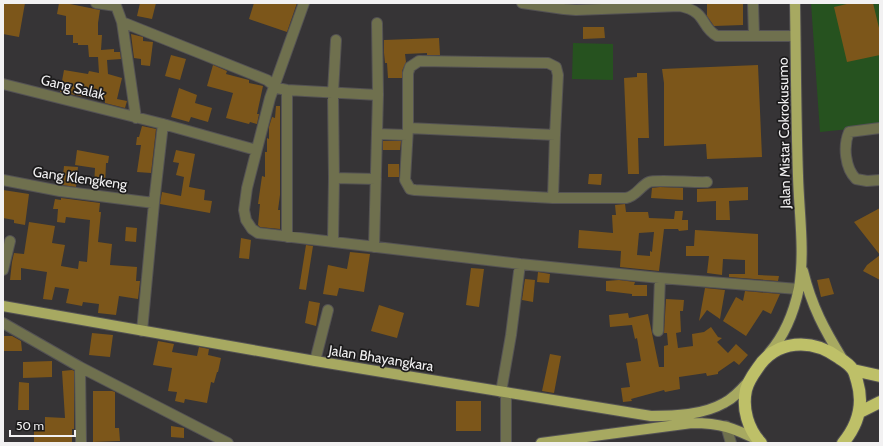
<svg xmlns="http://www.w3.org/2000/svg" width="883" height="446" font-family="Cabin,sans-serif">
<rect width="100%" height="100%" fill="#363436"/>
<path fill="#26521f" d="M811,3H880V126L820,132Z
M573,43L613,44V80L572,79Z"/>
<path fill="#7c561a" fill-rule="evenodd" d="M3,3H25L19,37L3,34Z
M59,3H65L100,10L98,23V35H102L101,50L114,49V52H120L121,59L107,60L108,74L122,78L117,99L127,101L125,108L105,103V101L60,92L64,70L88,74L89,71L99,73L98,57H89L88,45H78V43H73V35H66V16L57,14Z
M140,3H156L152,19L137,16Z
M254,3H297L287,32L249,19Z
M707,3H743V25L714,26L707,16Z
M851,3H873L880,32V55L847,62L834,7Z
M583,27H604L605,38L583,39Z
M131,34L143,37V41L153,42L150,66L141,65V59L134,58Z
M439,38L440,55H427V53L405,54L406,62L402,71V78H388L387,63H385L384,53V40Z
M171,55L186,59L180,80L165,76Z
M213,65L227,71L226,74L249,80V83L263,86L257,114H259L257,124L250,122L249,124L226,118L233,93L207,86Z
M758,65L762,157L707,159L706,144L664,146V83L662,69Z
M637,73H647L649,138H638L639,174H628L624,78L637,77Z
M179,88L197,95L195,103L212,108L208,122L191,117L189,122L171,117Z
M276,106H280V195L278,210H280V229L260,227L258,225L260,204H258L262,176L265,177V152H267V138L269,139V127L272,117L275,118Z
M142,126L156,129L151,173L137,172L141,145H136L137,137H139Z
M383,141H401L400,150H383Z
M77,150L109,156L108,163H106L105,187L94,186L95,168L75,165Z
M176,150L195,154L189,187L205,190L204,200L212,201L210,213L160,204L162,192L181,196L184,177L176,175L179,163L173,162Z
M388,164H399V177H388Z
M64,166L78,167L76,187L62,185Z
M589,174H602L601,185L588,184Z
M660,187L683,188V200L651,198L652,188Z
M748,187V200L729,201L730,220H716V201L697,202V189Z
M3,190L29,194L25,225L14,223V220L3,218Z
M61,198L100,203L99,212H101L98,242L112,244L110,265L137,267L136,281H140L138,299L119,296L116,315L98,313L99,304L83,302L82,306L66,303L69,289L55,287L52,300L43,299L47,272L21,268V280H10L12,262L14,253L24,254L29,222L55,226L52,243L65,245L61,266L78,269L79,261L87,262L90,220L66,217L65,223L57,222L58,209H53L55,199L61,200Z
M625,204L626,212H648L649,218L674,219L675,211H683L682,220H688V230L679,231L678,229H664L659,271L620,267L621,251L578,248L579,230L613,233L612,215H616L615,205ZM654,232L652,252L650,251V256L637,255L639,233Z
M880,208V280L863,271L867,265L880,255L854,222Z
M126,227L137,228L136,242L125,241Z
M695,230L758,234V275L779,276L778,281L729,277V274H745V260L723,259L722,275L707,273L709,256H686V246H694Z
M241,238L251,240L249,259L239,258Z
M306,245L313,246L306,290L299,289Z
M350,252L370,254L364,292L339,288L337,296L323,294L328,265L347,269Z
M471,268L484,269L479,307L466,305Z
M538,272L550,274L549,283L537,282Z
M829,278L834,294L821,297L817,280Z
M525,279L535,280L533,302L522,300Z
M619,280L635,282L634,285H647V296H632V294L606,291V281Z
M705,288L725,290L720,319L707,310L699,321Z
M745,291L780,294L771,314L763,310L746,336L723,321L736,297L743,301Z
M666,299L684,300L683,311H680L681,332L676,333L678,348L693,346L692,334L704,332L711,327L718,337L722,338L717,342L728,353L736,344L748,355L739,365L734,361L718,372V374L707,376L706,373L679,377L680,389L665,392L664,390L631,399L632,401L623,402L621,388L630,387L626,363L641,361L637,338L635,339L632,325L610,327L609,315L628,313L629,318L648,314L659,367H664V346L668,345L667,333H664Z
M309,301L320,303L316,326L305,323Z
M379,305L404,313L397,338L371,331Z
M92,333L113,335L110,357L89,355Z
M3,336H12L21,341L22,351H3Z
M158,341L174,344L172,352L197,356L199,347L209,349L208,355L221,358L218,372H217L214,383L211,382L207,403L185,399L184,403L175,401L177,392L168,391L172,368L153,365Z
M550,354L561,356L554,393L542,391Z
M52,361V377L23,378V362Z
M72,370L74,371V429H72V443H34V426L45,427V417L65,418L62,371Z
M19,382L29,383V410H18Z
M93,391H112L115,392V428H119L120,441L93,442Z
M456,401H481V431H456Z
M171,426L184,428V438L171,437Z"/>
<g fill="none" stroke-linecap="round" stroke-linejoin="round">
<g stroke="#545254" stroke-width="12">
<path id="minor" d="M96,3L116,6
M115,3L122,22L136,118
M304,3L270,98L247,188L244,210L246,220L252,229L258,233L520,264L660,278L798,289
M522,3L564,9L576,10L680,6C708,12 700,27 717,36H795
M753,3L754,36
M122,22L267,80L277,88L287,90L378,95
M3,84L163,124L256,150
M287,90V237
M408,128V73L410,67L419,61L548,63L556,67L558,75L555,135
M880,128L849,132C843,146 845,168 856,179L867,181L880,180
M377,134L407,135
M334,178L376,179
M3,180L60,191L154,203
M553,198L555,135L408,128L405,180L410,189L415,190L553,198H626C637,196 640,186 649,182C656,179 696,183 707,182
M333,242L334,178L333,92L336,40
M374,247L378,95L377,23
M3,270L10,241
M3,323L80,367L228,443
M142,331L154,203L163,124
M658,331L660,278
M315,361L328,310
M80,367L81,443
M501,392L511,335L520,264
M726,426L731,443
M506,443V393"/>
</g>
<g stroke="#545254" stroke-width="12">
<path id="major" d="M803,271C812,307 824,329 843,360
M3,306L315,361L651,416C675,416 703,415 724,403C734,398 741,390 748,382
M769,353C785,335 794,312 799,288C805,251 799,213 798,176C796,118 796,61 795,3
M541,443L692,423C721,423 734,428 760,441"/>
</g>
<g stroke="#545254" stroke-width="14">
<path id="highway" d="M853,370L880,376
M860,412L880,402
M761,443C748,429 742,409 746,390C748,382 752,376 757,369C776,339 812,338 839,358C844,361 850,365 853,370C855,373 856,378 857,381C864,404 858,425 843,443"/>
</g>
<use href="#minor" stroke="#6f704e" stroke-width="10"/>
<use href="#major" stroke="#a7a961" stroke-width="10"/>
<use href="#highway" stroke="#bec068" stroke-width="12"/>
</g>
<g text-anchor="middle" stroke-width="3.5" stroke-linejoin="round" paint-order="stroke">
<g font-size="14" fill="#f2f1f2" stroke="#1d1c1d">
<text transform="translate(73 87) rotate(14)" y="5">Gang Salak</text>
<text transform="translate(784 133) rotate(-91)" y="5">Jalan Mistar Cokrokusumo</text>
<text transform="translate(80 178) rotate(8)" y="5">Gang Klengkeng</text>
<text transform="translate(381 358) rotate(9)" y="5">Jalan Bhayangkara</text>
</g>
</g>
<rect width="883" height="446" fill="none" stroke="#f2f1f2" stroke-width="8"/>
<path d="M10 430v6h65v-6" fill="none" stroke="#f2f1f2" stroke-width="2"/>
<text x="16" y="430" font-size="12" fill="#f2f1f2" stroke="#1d1c1d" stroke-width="3" paint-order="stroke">50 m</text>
</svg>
